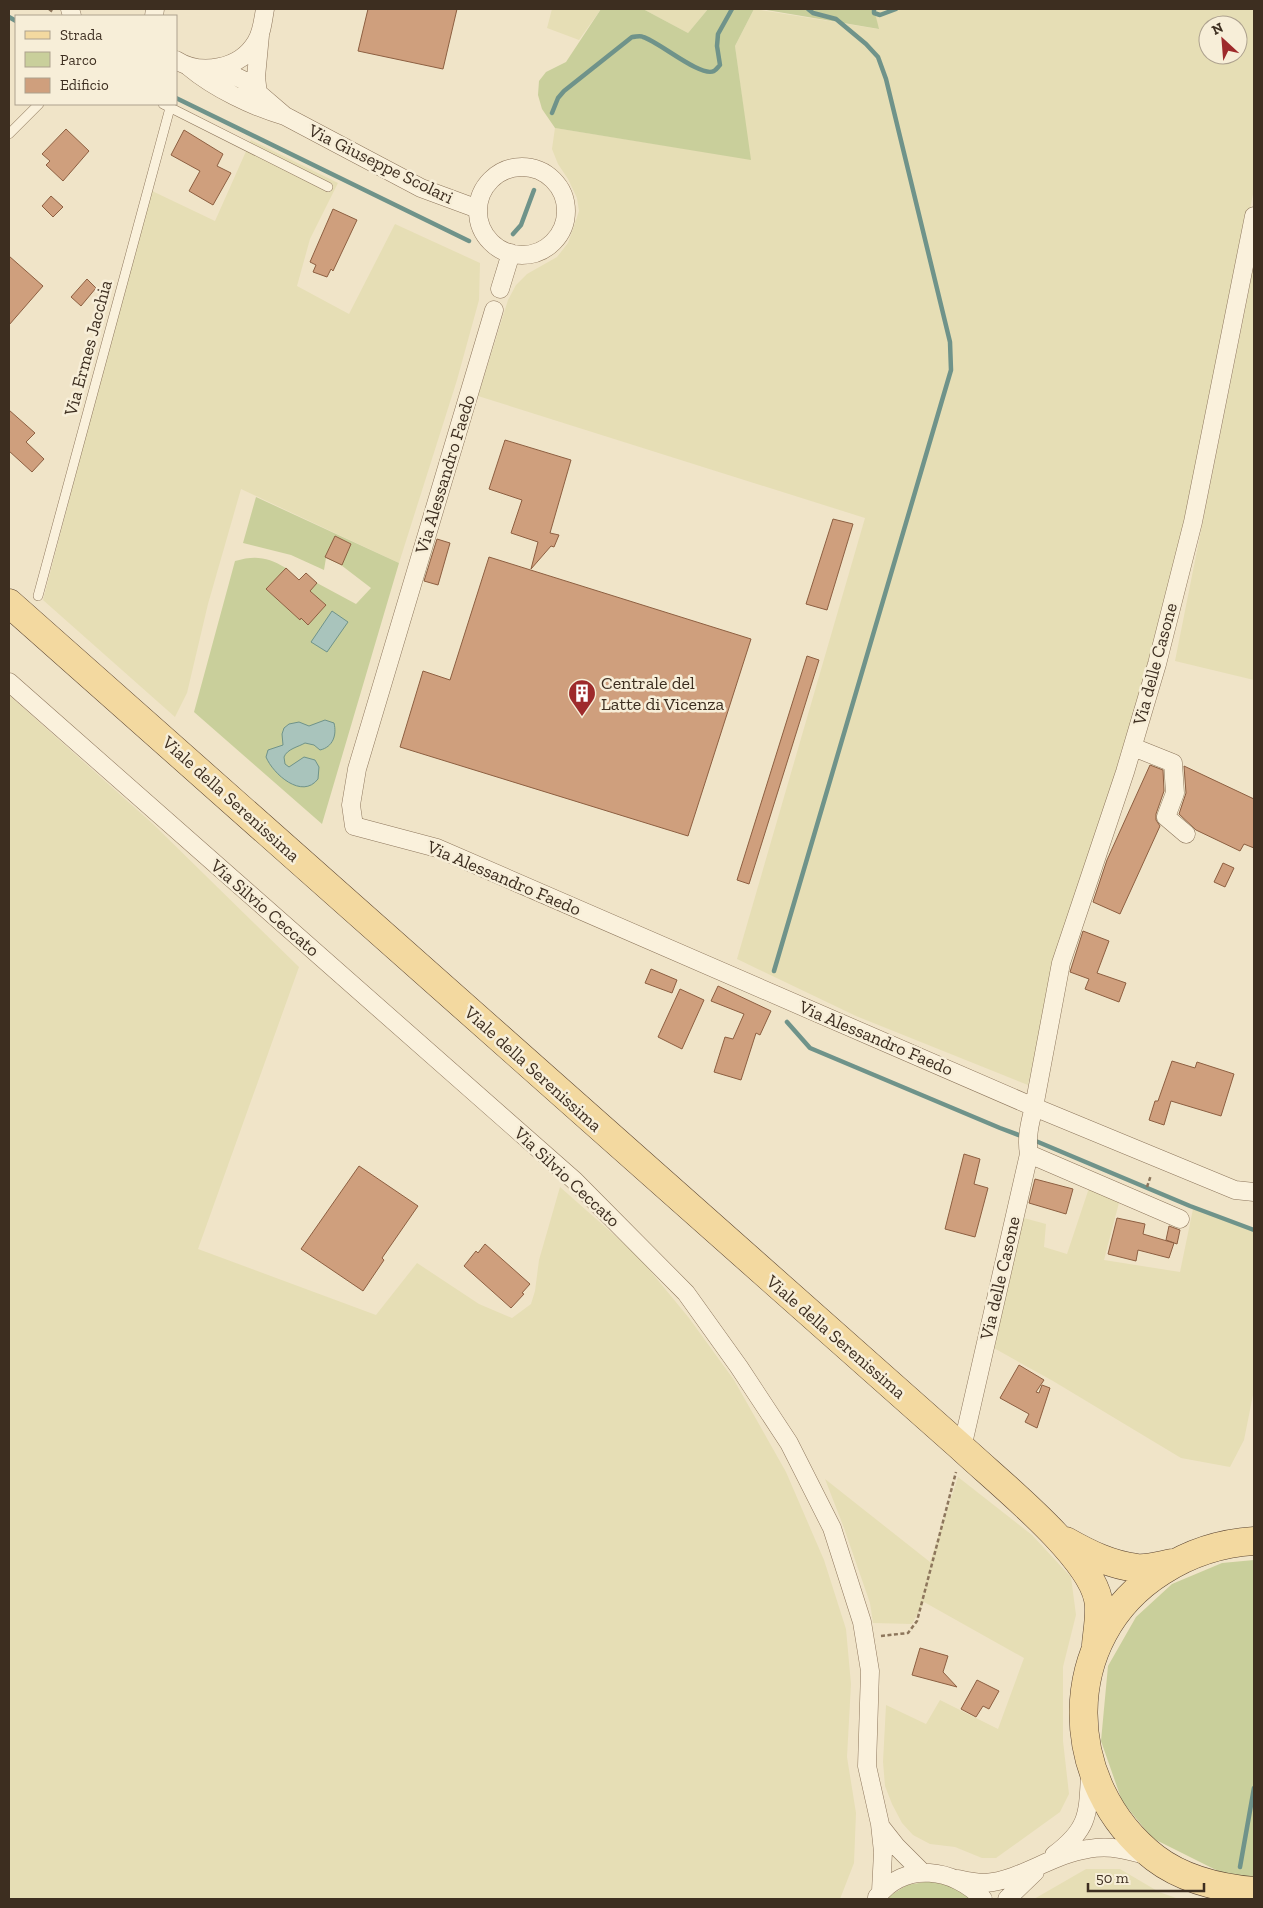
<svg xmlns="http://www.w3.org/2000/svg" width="1263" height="1908" font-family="'Zilla Slab',serif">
<rect width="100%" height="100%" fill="#f0e4c8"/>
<path fill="#e6deb5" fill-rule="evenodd" d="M552,9H601L579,40L547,28Z
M643,9H708L688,33Z
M754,9L878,29L874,9H1254V189L1227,325L1180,547L1149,669L1058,953L1028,1085L856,1016L737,959L865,518L478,396L508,300L516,285L527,274L557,257L568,243L574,226L579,211L577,198L568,179L558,164L552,149L555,128L750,159L735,46ZM1208,25H1238V55H1208Z
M251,140L338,183L310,239L297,286L349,314L395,224L480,263L479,300L457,380L399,563L241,489L208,604L187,693L175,717L43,600L150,190L215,221Z
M1254,265V680L1175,661Z
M9,695L153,824L299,967L198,1249L376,1315L417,1263L479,1304L512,1318L531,1304L535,1291L539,1260L560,1187L638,1256L689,1318L734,1380L786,1472L824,1560L846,1629L851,1684L847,1757L856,1813L854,1863L840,1899H9Z
M1091,1182L1121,1195L1104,1260L1180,1272L1193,1209L1248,1226L1254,1229V1390L1244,1440L1230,1467L1181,1458L1053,1381L992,1347L1020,1217L1046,1224L1044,1247L1067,1254Z
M958,1477L1032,1535L1071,1577L1076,1615L1063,1667V1741L1069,1794L1060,1812L996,1858H982L955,1847L930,1844L913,1835L902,1823L892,1804L885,1786L883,1762L886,1705L926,1724L940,1700L998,1729L1024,1658L924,1602L912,1624L873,1623L870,1603L844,1528L825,1479L930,1562Z
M1086,1869H1120L1159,1892L1179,1899H1034Z"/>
<path fill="#c9cf9b" d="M601,9H643L688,33L708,9H754L735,46L751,160L555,128L542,109L538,95L539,81L546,72L566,62Z
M760,9H874L879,29Z
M256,497L399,563L322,824L194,712L235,561C255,555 268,557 286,568L266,589L300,620L301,618L308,624L326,605L310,591L317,583L356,604L371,588L341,565L326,558L324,570L291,555L243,543Z
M1254,1560V1877L1228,1876L1152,1838L1122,1801L1101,1741L1108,1666L1136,1617L1172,1584L1222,1563Z
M931,1881L955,1887L972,1899H885L907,1885Z"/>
<path fill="#a9c4bc" stroke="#6f938a" d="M332,611L348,622L327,652L311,642Z
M325,720L334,723C337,735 333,747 320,750L314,745L305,743C298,747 287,749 284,757L285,764L289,767L304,757L315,760L319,767L318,779C302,800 273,774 266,757L268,750L283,745L282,734L284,728L289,724L299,722L309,726Z"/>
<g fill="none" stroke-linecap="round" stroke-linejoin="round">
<path stroke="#6f938a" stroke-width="4.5" d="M874,9V13L880,15L896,9
M9,17L16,21
M176,98L469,241
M552,113L558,98L564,91L632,37C636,37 640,35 643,37C658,41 701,78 714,71C717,69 718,67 720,65L717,46L718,34L732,9
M513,234L521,225L534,190
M774,971L951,370L950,342L886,79L878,57L866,44L836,19L813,13L808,9
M787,1022L810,1048L1000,1128L1024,1137
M1031,1139L1190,1206L1254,1230
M1240,1867L1254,1788"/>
</g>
<path fill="#cf9f7d" stroke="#8d5f41" d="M368,9H457L443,69L358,51Z
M66,129L89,151L63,181L46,165L50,161L42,154Z
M184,130L223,154L217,166L231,173L213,205L189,191L200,171L171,155Z
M51,196L63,207L53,217L42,206Z
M333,209L357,220L333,271L331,269L327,277L313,272L316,265L310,262Z
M9,256L43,286L9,325Z
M87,279L96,288L81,306L71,297Z
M9,410L35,433L26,442L44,459L32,472L9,451Z
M505,440L571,460L550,533L559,535L554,547L551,546L531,569L538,542L511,533L522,500L489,489Z
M833,519L853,524L827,610L806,604Z
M335,536L351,544L342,565L325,557Z
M437,539L450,543L438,585L424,581Z
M489,557L751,639L688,836L400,747L423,671L450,680Z
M286,568L299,580L306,573L317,583L310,591L326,605L308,625L301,618L300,620L266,589Z
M807,656L819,660L749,884L737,880Z
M1150,765L1163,770L1164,791L1156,814V820L1160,826L1120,914L1093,902L1107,860Z
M1184,766L1254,799V848L1244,844L1240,851L1196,830L1179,814L1186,793Z
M1223,863L1234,868L1225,887L1214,882Z
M1083,931L1109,941L1097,973L1126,983L1119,1002L1085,989L1089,979L1070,972Z
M651,969L677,980L672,993L645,983Z
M718,986L771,1011L760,1035L756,1033L741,1080L714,1072L725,1037L733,1039L744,1014L711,1001Z
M680,989L704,1000L682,1049L658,1037Z
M1172,1061L1195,1068L1197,1062L1234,1074L1221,1116L1171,1101L1164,1125L1149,1120L1155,1101H1158Z
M964,1154L980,1159L974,1184L988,1188L975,1237L945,1229Z
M359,1166L418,1206L382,1258L384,1260L363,1291L301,1249Z
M1035,1179L1073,1189L1066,1214L1029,1203Z
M1117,1218L1145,1224L1143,1234L1174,1243L1169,1258L1138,1250L1136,1261L1108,1254Z
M1169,1226L1180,1230L1177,1244L1166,1240Z
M485,1244L530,1284L522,1293L524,1294L511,1308L464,1266L476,1251L478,1253Z
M1019,1365L1044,1380L1036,1392L1039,1393L1042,1385L1050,1388L1037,1428L1025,1422L1029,1414L1000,1398Z
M920,1648L948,1656L943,1672L957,1687L912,1675Z
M977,1680L999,1691L989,1709L983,1706L976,1717L961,1709Z"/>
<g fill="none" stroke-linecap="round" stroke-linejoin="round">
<g stroke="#8d765c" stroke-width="10">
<path id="lane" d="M163,104L328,187
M9,134L39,104
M38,596L170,108"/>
</g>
<g stroke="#8d765c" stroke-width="19">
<path id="street" d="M70,9L72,16
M154,16L155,9
M176,60C201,76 240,69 256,42C262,33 263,20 265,9
M189,67C214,88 253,107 285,116L243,80L218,68
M258,94L256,77L260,35
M285,116L421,188L478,209
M478 211a44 44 0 1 1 88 0a44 44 0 1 1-88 0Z
M500,289L511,253
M494,310L357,769L351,805L354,826L437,848L1034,1107L1235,1190L1254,1192
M9,682L575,1181L686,1293L739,1367L789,1443L832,1528L862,1622L870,1671L867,1766L880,1824L883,1852L881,1891
M1133,747L1173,763L1175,793L1166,817L1186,834
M1029,1154L1180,1219
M962,1448L1029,1154C1026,1138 1030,1122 1034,1107L1061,963L1125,772L1157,664L1193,522L1254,216
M881,1827L896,1846L923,1873
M1054,1855C1089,1829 1088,1814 1090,1774
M958,1879C967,1881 976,1883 985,1883C1022,1880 1052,1854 1088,1849C1110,1845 1128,1850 1149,1856
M877,1897C905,1861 954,1868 983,1899
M1007,1899L1035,1872"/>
</g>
<g stroke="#5b4430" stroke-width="29">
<path id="primary" d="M9,603L962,1448C997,1481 1089,1554 1098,1599C1101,1612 1097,1632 1096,1645
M1066,1541C1089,1554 1111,1565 1137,1568C1148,1569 1161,1565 1172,1563
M1254,1541C1221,1543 1190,1553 1162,1571C1057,1637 1060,1784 1155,1858C1184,1880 1219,1888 1254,1891"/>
</g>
<path stroke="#8d765c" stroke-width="2.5" stroke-dasharray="4 2.5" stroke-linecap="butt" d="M49,9L54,13
M1147,1187L1151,1175
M881,1636L908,1633L917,1621L956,1472"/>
<use href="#lane" stroke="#faf1dc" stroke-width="9"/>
<use href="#street" stroke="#faf1dc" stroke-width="18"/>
<use href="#primary" stroke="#f3d9a0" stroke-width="28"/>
</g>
<defs>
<g id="building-pin" transform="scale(1.4375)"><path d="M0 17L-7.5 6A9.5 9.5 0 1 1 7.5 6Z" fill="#9e2a2b" stroke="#f7eed8"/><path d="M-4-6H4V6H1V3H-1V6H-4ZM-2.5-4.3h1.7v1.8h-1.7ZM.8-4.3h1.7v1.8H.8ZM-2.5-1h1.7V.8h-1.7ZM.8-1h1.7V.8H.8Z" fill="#fff"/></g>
</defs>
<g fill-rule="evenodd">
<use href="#building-pin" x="582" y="693"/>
</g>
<g text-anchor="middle" stroke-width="5" stroke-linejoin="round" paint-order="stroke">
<g font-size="18" fill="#3d2e20" stroke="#f7eed8">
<text transform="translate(381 164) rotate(26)" y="6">Via Giuseppe Scolari</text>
<text transform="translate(88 348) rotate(-75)" y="6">Via Ermes Jacchia</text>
<text transform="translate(445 474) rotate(-73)" y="6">Via Alessandro Faedo</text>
<text transform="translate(1155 664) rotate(-75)" y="6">Via delle Casone</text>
<text transform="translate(231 799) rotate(42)" y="6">Viale della Serenissima</text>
<text transform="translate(504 878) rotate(23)" y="6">Via Alessandro Faedo</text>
<text transform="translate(265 908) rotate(41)" y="6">Via Silvio Ceccato</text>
<text transform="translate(876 1038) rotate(23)" y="6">Via Alessandro Faedo</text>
<text transform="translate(533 1069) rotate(42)" y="6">Viale della Serenissima</text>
<text transform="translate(567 1177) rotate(43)" y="6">Via Silvio Ceccato</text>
<text transform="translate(1000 1278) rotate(-77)" y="6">Via delle Casone</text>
<text transform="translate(836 1337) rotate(41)" y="6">Viale della Serenissima</text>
</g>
<g font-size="18" fill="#3d2e20" stroke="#f7eed8" text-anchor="start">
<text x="601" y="689">Centrale del<tspan x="601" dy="21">Latte di Vicenza</tspan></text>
</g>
</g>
<rect width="1263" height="1908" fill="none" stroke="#3d2e20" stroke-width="20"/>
<rect x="15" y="15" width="162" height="90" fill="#f7eed8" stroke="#ada18e"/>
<rect x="25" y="31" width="25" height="8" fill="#f3d9a0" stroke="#ada18e"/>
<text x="60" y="40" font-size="15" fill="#3d2e20">Strada</text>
<rect x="25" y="52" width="25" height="15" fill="#c9cf9b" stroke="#ada18e"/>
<text x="60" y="65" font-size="15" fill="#3d2e20">Parco</text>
<rect x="25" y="78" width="25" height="15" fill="#cf9f7d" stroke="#ada18e"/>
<text x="60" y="90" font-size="15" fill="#3d2e20">Edificio</text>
<g transform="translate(1223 40) rotate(334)"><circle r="24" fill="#f7eed8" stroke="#ada18e"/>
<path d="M0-4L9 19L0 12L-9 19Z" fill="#9e2a2b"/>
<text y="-8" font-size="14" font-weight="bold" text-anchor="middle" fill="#3d2e20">N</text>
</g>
<path d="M1088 1883v8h116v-8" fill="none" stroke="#3d2e20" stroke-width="2.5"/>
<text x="1096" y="1883" font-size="15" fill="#3d2e20" stroke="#f7eed8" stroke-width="4" paint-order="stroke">50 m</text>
</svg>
